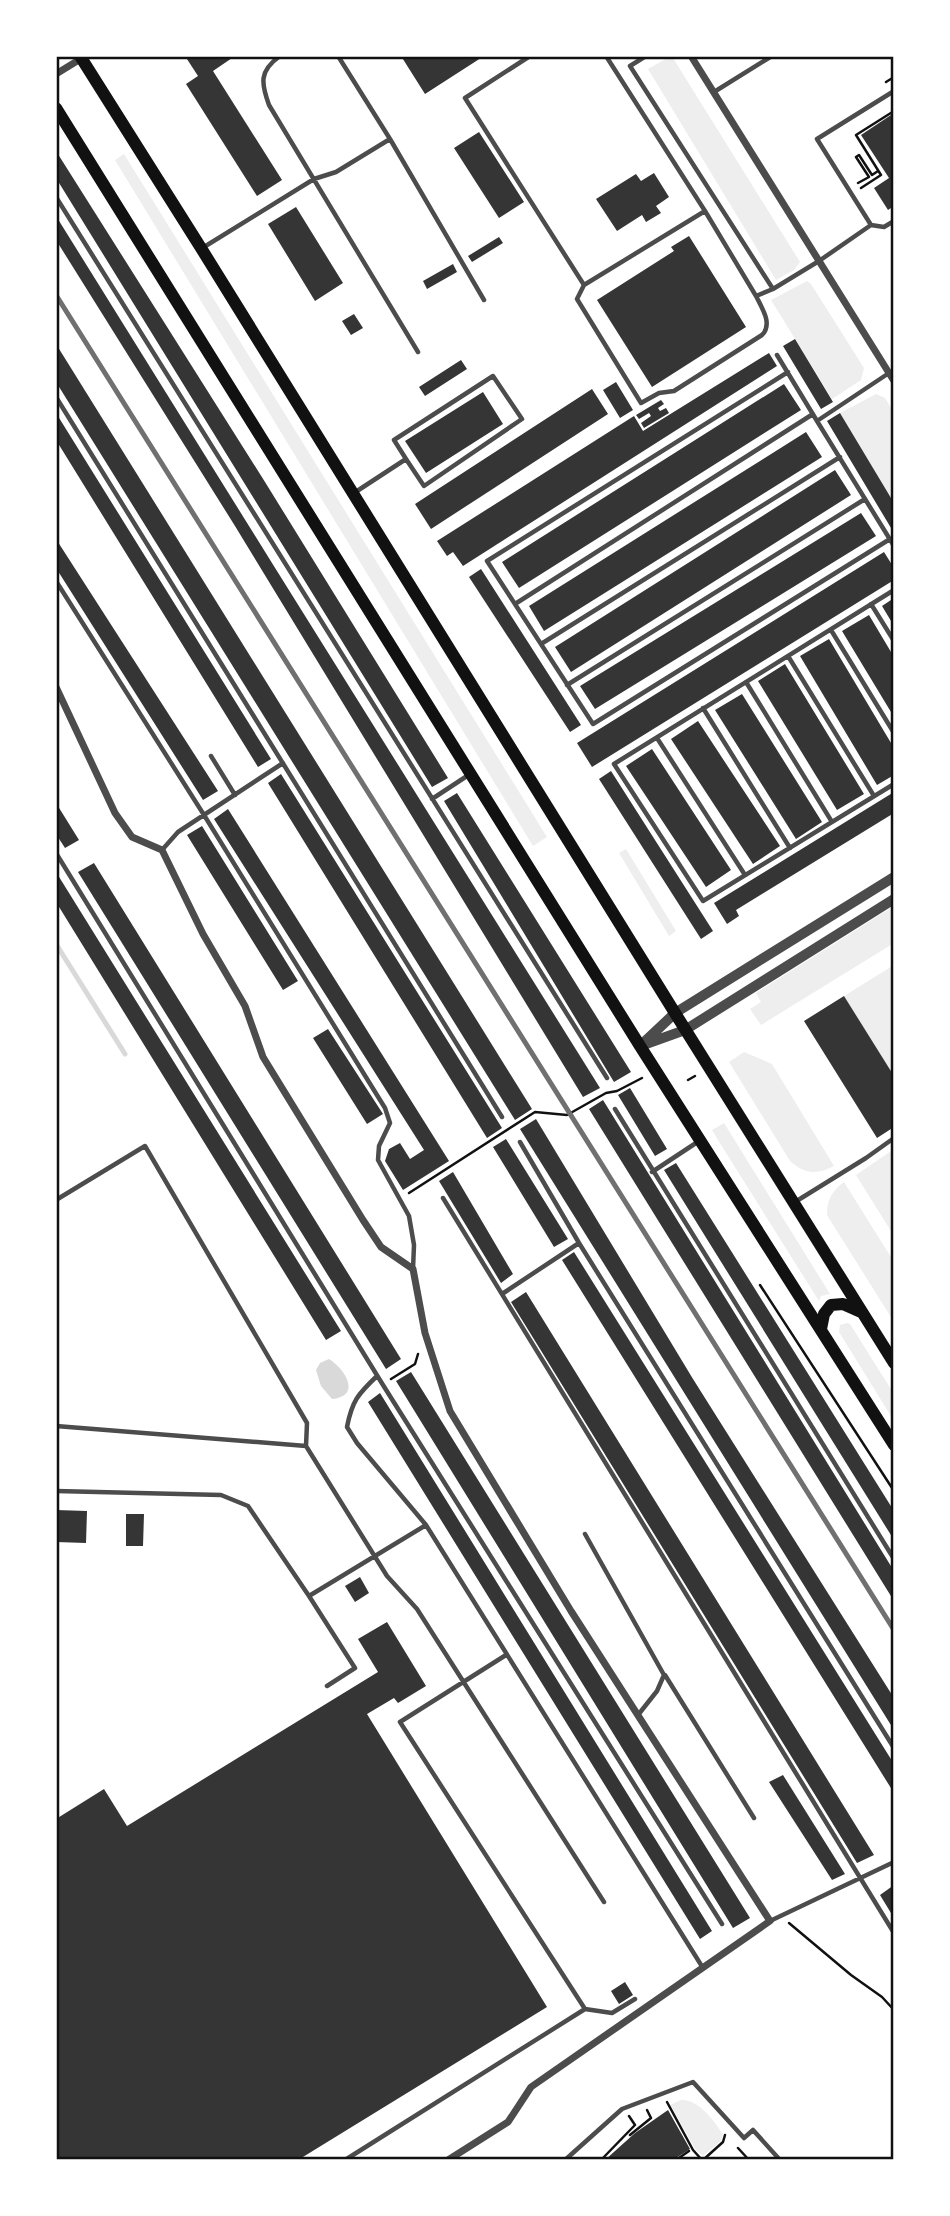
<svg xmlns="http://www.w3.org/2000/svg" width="950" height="2216" font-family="Arial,sans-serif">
  <rect width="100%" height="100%" fill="#fff"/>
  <!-- green -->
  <path fill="#eee" d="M669,57L673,58L800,262L794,270L776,280L648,69Z
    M124,154L547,837L533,846L115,160Z
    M807,281L811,284L864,368L861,380L832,399L771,300Z
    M876,394L885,398L894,413V503L840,413Z
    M626,849L676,931L669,936L619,853Z
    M894,906V943L761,1025L750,1009L761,1002L756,993Z
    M894,965V1044C891,1054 894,1064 894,1076L844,996Z
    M744,1052L772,1064L834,1166C817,1175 804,1174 790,1161L729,1062Z
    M724,1123L830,1294L821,1296L819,1301L718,1140L712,1130Z
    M894,1149V1236L856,1175Z
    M844,1182L894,1262V1322L827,1215C827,1199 832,1191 844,1182Z
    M847,1323L850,1324L894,1394V1421L839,1332L840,1325Z
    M681,2100C699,2099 713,2120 723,2134L721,2141L703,2156L696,2150L670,2105Z"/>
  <!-- water -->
  <path fill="#d9d9d9" d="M329,1359C345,1369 362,1396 332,1399L321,1386L316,1370L320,1363Z"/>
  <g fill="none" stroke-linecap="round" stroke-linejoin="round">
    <!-- stream -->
    <path stroke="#d9d9d9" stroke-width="5" d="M56,944L125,1054"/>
  </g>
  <!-- building -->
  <path fill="#353535" d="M185,56H235L213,71L282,180L257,196L186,84L198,76Z
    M401,56H484L425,94Z
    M894,113V206L888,210L874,188L889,178L861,135Z
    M479,132L524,202L499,218L454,148Z
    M56,151L265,482L448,778L432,787L56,178Z
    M654,173L669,197L656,206L661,213L646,222L642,215L617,231L596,199L636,174L641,181Z
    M296,207L343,283L315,301L268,224Z
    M56,216L272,563L600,1088L583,1097L235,526L56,240Z
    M689,236L746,327L652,387L597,300L674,251L671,247Z
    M499,237L503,243L472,262L468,256Z
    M453,264L457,272L427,289L423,281Z
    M354,314L363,328L351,335L342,321Z
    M795,339L833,402L821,409L783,346Z
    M56,344L532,1109L515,1120L56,382Z
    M769,353L777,366L463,566L453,552L447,556L437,541L634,416L643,431Z
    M461,360L467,369L425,396L419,387Z
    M616,382L633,410L620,418L603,390Z
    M784,384L801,410L519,588L502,562Z
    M592,389L608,414L431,529L415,504Z
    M483,392L503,424L426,473L405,441Z
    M661,400L664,404L658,408L660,411L666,408L669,413L644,428L641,423L651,416L649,413L639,419L636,415Z
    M56,413L271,759L258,767L56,440Z
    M840,413L894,503V533L827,421Z
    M806,432L822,457L544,631L529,606Z
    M835,470L851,495L571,672L555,647Z
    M861,513L876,536L595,709L580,686Z
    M56,539L218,791L203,800L56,568Z
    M884,552L894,568V580L592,767L577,743Z
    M481,569L581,725L570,732L469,577Z
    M894,598V626L882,606Z
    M869,615L894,657V717L842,631Z
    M829,639L894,748V775L877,785L800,656Z
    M785,664L864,794L837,810L758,681Z
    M742,694L822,822L796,839L715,710Z
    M698,721L780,846L753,864L671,739Z
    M652,749L731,870L706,887L626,766Z
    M611,771L713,931L701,939L599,779Z
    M281,774L502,1128L487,1138L268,783Z
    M894,792V813L736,910L739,916L727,924L714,903Z
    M457,793L631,1072L614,1082L444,801Z
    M56,803L79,840L65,848L56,834Z
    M228,809L449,1161L403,1190L385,1161L389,1149L400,1143L410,1159L424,1150L214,819Z
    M202,826L298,981L283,990L187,835Z
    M94,863L401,1359L386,1369L78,872Z
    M56,872L341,1331L326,1340L56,902Z
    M844,996L894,1076V1127L877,1138L804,1021Z
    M328,1029L383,1114L367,1124L313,1038Z
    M630,1088L667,1149L655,1156L618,1095Z
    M603,1100L894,1571V1601L589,1109Z
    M536,1119L693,1379L894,1698V1730L520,1129Z
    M506,1139L568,1239L554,1247L493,1147Z
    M676,1163L894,1511V1540L664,1170Z
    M453,1172L513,1274L501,1283L439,1181Z
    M574,1252L894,1764V1793L562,1260Z
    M526,1292L874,1855L857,1863L511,1302Z
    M411,1372L750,1918L733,1928L396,1381Z
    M380,1393L712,1931L700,1939L368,1402Z
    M56,1510L87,1511L86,1543L56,1542Z
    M126,1514H144L143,1546H126Z
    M360,1577L369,1593L355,1602L345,1586Z
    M387,1622L426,1686L398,1703L394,1698L367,1714L547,2007L298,2160H56V1819L104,1789L127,1826L378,1672L358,1639Z
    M783,1775L845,1874L832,1880L769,1782Z
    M894,1885V1918L880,1895Z
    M625,1982L633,1995L619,2004L611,1991Z
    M668,2110L690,2149L673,2160H605L635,2133Z"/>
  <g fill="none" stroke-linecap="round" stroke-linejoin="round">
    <!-- path -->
    <path stroke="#111" stroke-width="2.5" d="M886,82L894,77
      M858,183L869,177L856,157L859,155L872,175L878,171
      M861,188L881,175L856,135L894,111
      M688,1080L695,1076
      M409,1193L535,1112L567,1115L606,1093L617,1091L642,1078
      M760,1285L894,1491
      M391,1379L415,1364L418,1354
      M789,1923L851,1975L882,1997L894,2010
      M667,2102L693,2150L702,2160
      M630,2135L651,2118L647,2110
      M738,2148L749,2160
      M601,2160L635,2125L629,2116
      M676,2160L689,2151
      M703,2160L723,2142L725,2135"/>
    <!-- service -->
    <path stroke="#4c4c4c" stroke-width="4.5" d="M280,56C259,71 261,83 269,105L418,352
      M530,56L465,98L584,285
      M606,56L705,211
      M646,56L630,66L773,289
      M714,92L772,56
      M390,139L484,300
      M56,197L607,1078
      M871,225L817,139L894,91
      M204,247L314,179L336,172L390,139L338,56
      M756,296C762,308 773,324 762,335L674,391L659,393L641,403L577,299L584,285L705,211L756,296L773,289L819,261L871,225L884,227L894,221
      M777,355L817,421L889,373
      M788,372L487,561L593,724L890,539
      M56,397L502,1117
      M817,421L894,546
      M354,493L406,459L424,486L522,419L493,376L394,440L406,459
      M56,581L204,815L385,1108L390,1123L379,1146L378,1160L409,1216L414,1245L413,1269
      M894,590L614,764L703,901L894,784
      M515,604L813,414
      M871,604L894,641
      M831,630L894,733
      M541,644L840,457
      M788,656L874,796
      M746,682L832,822
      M567,685L865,499
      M703,708L790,848
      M657,738L745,875
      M211,756L235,795
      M432,799L470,774
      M162,850L178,832L283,763
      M56,853L383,1385L722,1924
      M615,1109L894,1559
      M520,1142L579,1243L894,1748
      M652,1172L699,1141
      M443,1198L894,1933
      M56,1200L145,1146L307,1423L306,1446L387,1576L417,1609L604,1902
      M795,1202L866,1158L894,1138
      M502,1294L579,1243
      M377,1376C358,1394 352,1401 347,1427L357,1443L426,1525L703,1968
      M56,1426L306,1446
      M56,1491L221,1495L248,1506L309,1596L355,1668L327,1686
      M585,1534L664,1675L657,1691L638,1715
      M309,1596L426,1525
      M665,1675L754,1818
      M770,1921L894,1862
      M585,2009L612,2013L635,1999
      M345,2160L585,2009L400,1722L506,1655
      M565,2160L622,2109L693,2082L744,2138L753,2130L780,2160"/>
    <!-- minor -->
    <path stroke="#4c4c4c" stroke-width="7" d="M691,56L894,381
      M56,74L82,58
      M56,687L115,813L132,837L162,850L203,934L245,1006L263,1057L363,1220L381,1247L413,1269L425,1333L450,1411L571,1611L770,1921L531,2087L508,2122L448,2160"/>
    <!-- tertiary -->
    <path stroke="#4c4c4c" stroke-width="10" d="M646,1044L685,1030L894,899
      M640,1046L675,1013L894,877"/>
    <!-- secondary -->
    <path stroke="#111" stroke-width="12" d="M80,56L201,248L675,1013L894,1363
      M56,108L640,1046L894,1445
      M821,1329L824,1314L831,1305L843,1304L861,1312"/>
    <!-- rail -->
    <path stroke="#707070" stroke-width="5" d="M56,295L894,1630"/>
  </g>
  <!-- border -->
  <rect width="950" height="2216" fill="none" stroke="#ffffff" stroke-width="116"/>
  <rect x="58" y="58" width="834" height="2100" fill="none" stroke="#111" stroke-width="2.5"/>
</svg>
